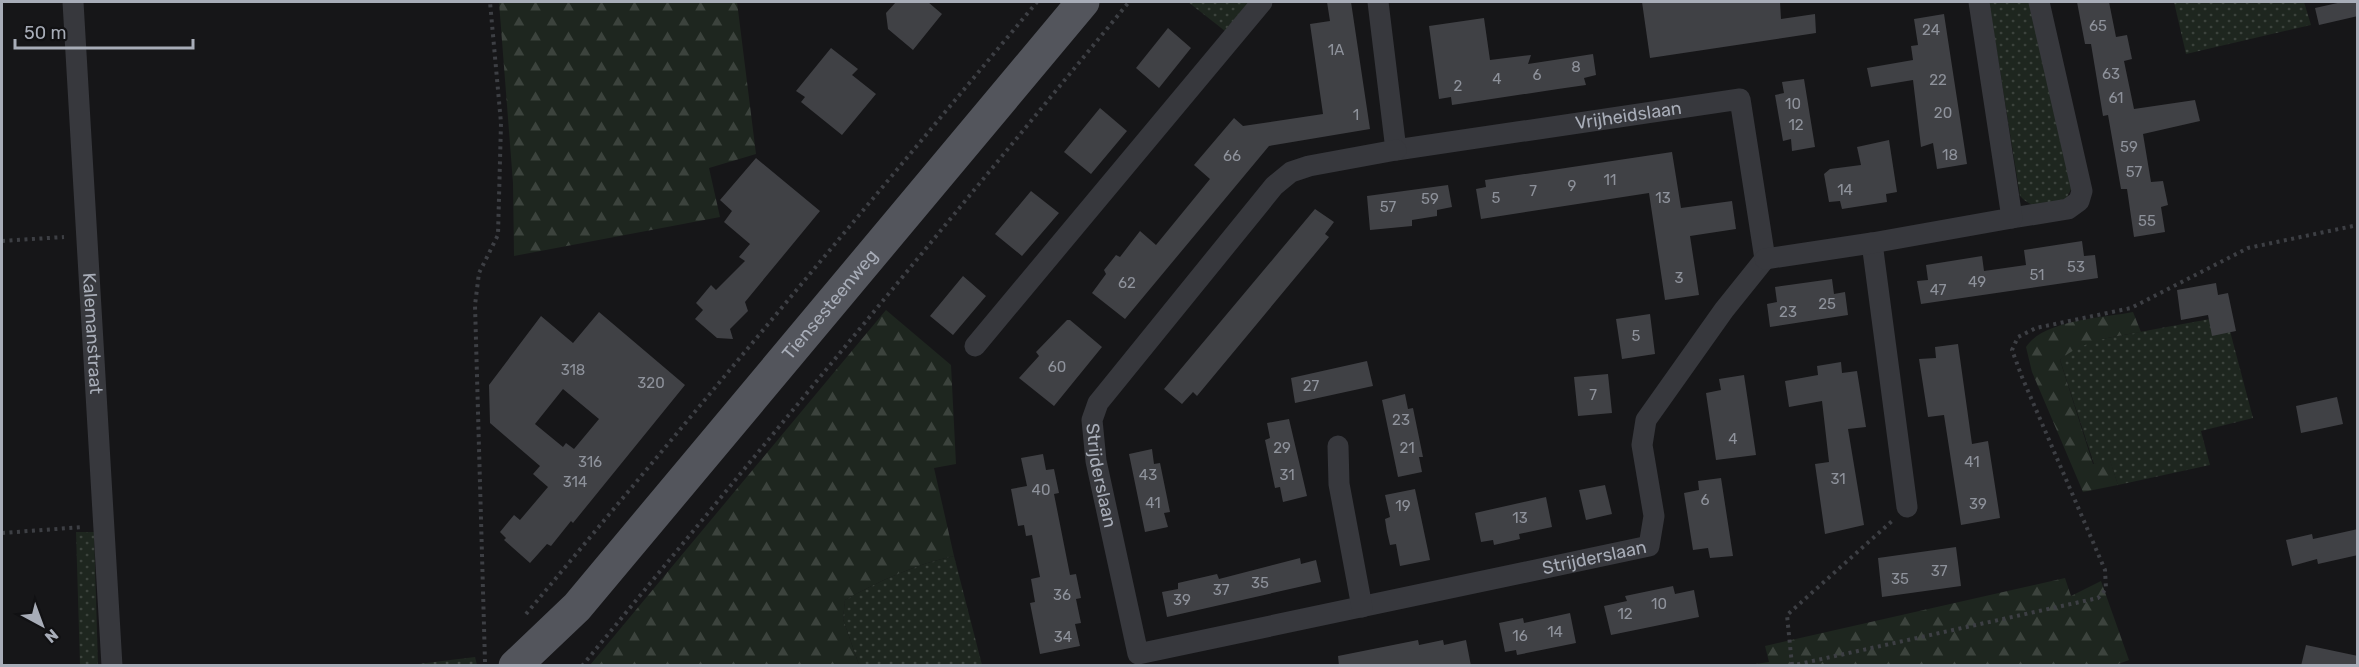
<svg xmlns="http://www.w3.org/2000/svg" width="2359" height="667" font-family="Rubik,sans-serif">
  <defs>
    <pattern id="grass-dots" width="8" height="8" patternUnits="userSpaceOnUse" patternTransform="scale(1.5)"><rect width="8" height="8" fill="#1e261f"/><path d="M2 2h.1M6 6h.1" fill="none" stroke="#3c433d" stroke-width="1.8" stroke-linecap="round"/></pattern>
    <pattern id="forest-firs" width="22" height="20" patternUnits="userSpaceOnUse" patternTransform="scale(1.5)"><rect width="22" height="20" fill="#1e261f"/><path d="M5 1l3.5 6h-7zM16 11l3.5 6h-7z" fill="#3c433d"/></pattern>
  </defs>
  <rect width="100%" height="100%" fill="#161618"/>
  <!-- grass -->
  <path fill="url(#grass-dots)" d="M1188,2H1250L1225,31Z
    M1989,2H2030L2073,186L2064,202C2046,207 2034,211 2020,196Z
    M2174,2H2304L2311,25L2186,54Z
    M2226,316L2253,418L2201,431L2210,465L2118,485L2110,461L2094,464L2060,360L2072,349L2091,341Z
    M76,532H94L98,665H80Z
    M954,556L982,665H859L843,619L845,600C879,581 916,564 954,556Z
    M475,657L477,665H410Z"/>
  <!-- forest -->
  <path fill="url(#forest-firs)" d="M499,2H737L756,154L709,168L720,217L514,256L513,183Z
    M886,310L951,365L956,464L934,468L954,556C916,564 879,581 845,600L843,619L859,665H590Z
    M2133,312L2141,332C2112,337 2083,340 2060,360L2093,464L2110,460L2118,485L2083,492L2032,372L2026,347C2043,320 2103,318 2133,312Z
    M2065,578L2071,596L2101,581L2129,660L2113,666L1749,665L1769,662L1765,646Z"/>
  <!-- building -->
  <path fill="#404145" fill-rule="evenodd" d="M896,2H928L942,14L913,50L888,29L886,13Z
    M1327,2H1351L1370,129L1269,146L1125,319L1092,293L1106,274L1104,270L1116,255L1120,257L1140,231L1156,245L1210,179L1194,165L1234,118L1243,126L1323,114L1310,24L1330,21Z
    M1642,2H1780L1781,19L1815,14L1816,33L1650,58Z
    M2077,2H2109L2116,37L2127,35L2132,59L2124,61L2134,109L2195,100L2200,121L2143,134L2151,182L2163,181L2168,205L2161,207L2165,232L2134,237L2127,189H2121L2108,115L2103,116L2091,44H2085Z
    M2342,2H2358V16L2319,25L2315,8Z
    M1944,14L1967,164L1937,169L1933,143L1921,147L1913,80L1871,87L1867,68L1913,60L1911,46L1918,45L1914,19Z
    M1484,18L1490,60L1531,55L1528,64L1593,54L1596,75L1584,78L1586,85L1558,89L1452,105L1451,97L1439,99L1429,26Z
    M1168,28L1191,48L1159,88L1136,68Z
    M831,48L858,69L852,75L876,94L842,135L801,102L805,97L796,91Z
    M1804,79L1815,147L1792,151L1791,139L1783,141L1775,95L1784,93L1782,82Z
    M1100,108L1127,131L1091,174L1064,152Z
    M1889,140L1897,192L1886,194L1887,202L1842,209L1840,201L1829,202L1824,174L1830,169L1861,165L1857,147Z
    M1672,152L1681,208L1732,201L1736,229L1690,236L1699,295L1665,300L1649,193L1481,219L1476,189L1486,187L1485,180Z
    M756,158L820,211L745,302L748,311L730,329L733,339L717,338L695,319L703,310L696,303L711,285L716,290L745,261L739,257L750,244L724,222L732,211L720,200Z
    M1448,185L1452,207L1437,210V216L1412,220V226L1370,230L1367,196Z
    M1031,191L1059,213L1022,256L995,234Z
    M1315,209L1334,222L1325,234L1329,237L1197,396L1193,392L1182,404L1164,389Z
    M2082,241L2084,256L2095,255L2098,278L1921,304L1917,281L1928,280L1926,265L1982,256L1984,271L2026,265L2024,250Z
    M963,276L986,296L953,335L930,316Z
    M1832,279L1834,294L1845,292L1848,315L1770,327L1767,304L1777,302L1775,287Z
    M2216,283L2218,295L2228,293L2236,331L2212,336L2208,315L2181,320L2177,290Z
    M599,312L685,385L573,523L571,521L551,546L547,544L530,563L504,540L506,538L500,532L514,515L520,520L548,487L533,474L540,466L490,423L489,385L541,316L573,343ZM563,389L599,419L574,449L566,443L563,447L535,424Z
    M1650,314L1655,354L1622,359L1616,319Z
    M1067,320H1070L1102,347L1054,406L1019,378L1039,356L1036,352Z
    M1958,344L1972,444L1988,441L2000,518L1961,525L1944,415L1928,417L1919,359L1936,358L1935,347Z
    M1367,361L1373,386L1295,403L1291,378Z
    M1841,362L1842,373L1857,371L1866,427L1848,429L1864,525L1825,534L1815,464L1829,462L1822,401L1789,407L1785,381L1818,375L1817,366Z
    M1608,374L1612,413L1578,416L1574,377Z
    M1744,375L1756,455L1716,460L1706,393L1721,390L1719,379Z
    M1405,394L1408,409L1413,408L1423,457H1419L1422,472L1398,477L1382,400Z
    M2337,397L2343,424L2301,433L2296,406Z
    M1289,419L1307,496L1283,502L1280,487L1275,488L1265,440L1270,438L1267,423Z
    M1152,449L1154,464L1160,463L1170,512L1164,513L1168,527L1145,532L1129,454Z
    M1043,454L1046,470L1054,469L1059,493L1054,494L1070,575L1076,574L1081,598L1076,599L1081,623L1075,624L1080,646L1040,654L1030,603L1035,602L1031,579L1040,577L1032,535L1026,536L1024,525L1018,526L1011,489L1027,486L1021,458Z
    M1721,478L1733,556L1710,558L1708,548L1693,550L1684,493L1699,490L1698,481Z
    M1605,485L1612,514L1586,520L1579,490Z
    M1415,489L1430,560L1400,566L1396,544L1390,545L1387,532L1385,519L1390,517L1385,495Z
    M1546,497L1552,527L1519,534L1520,539L1494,545L1493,540L1481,542L1475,513Z
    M2358,529V555L2318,564L2317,559L2292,566L2286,540L2312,534L2313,539Z
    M1956,547L1961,586L1882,597L1878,558Z
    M1300,558L1301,564L1316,560L1321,582L1167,617L1162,592L1178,589V583L1217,574L1219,579Z
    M1673,586L1675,594L1694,590L1699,617L1611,635L1604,606L1627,601L1625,596Z
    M1570,613L1576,643L1517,655L1516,650L1505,652L1499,623L1523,618L1524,623Z
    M1418,640L1419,645L1443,640L1444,645L1466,640L1471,666H1339L1338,656Z
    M2306,645L2358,656V666H2301Z"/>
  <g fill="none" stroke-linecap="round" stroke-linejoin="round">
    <!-- path -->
    <path stroke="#3d3f44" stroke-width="4" stroke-dasharray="3 4.5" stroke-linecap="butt" d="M2,241L64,237
      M2,533L83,527
      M526,614L1037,2
      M485,662L475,305L479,273L498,235L501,123L490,2
      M1792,665L1787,615L1892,521
      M582,666L1129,2
      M1790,666L2098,598L2106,589L2105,570L2022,377L2012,350L2018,337L2036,328L2131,308L2248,248L2358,225"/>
    <!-- street -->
    <g stroke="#37383d" stroke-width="21">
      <path id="s1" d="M73,2L112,666"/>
      <path id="s2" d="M1378,2L1396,150L1740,99L1765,259"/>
      <path id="s3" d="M1396,150L1309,166L1291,172L1274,186L1098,403L1092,420L1096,461L1138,654L1649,546L1654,516L1642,445L1646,420L1724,310L1765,259"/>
      <path d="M2012,218L2068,209L2079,201L2082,191L2039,2"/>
      <path d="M1872,243L1907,507"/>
      <path d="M1765,259L1872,243L2012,218L1979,2"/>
      <path d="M975,346L1262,2"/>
      <path d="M1338,446L1339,484L1362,607"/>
    </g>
    <!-- primary -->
    <path stroke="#53555c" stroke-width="33" id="s4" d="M515,666L577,607L1083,2"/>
  </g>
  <g text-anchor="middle" stroke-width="5" stroke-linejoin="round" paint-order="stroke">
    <!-- number labels -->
    <g font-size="15" fill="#8e929b">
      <text x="2098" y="31">65</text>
      <text x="1931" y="35">24</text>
      <text x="1336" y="55">1A</text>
      <text x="1576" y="72">8</text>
      <text x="2111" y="79">63</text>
      <text x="1537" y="80">6</text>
      <text x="1497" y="84">4</text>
      <text x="1938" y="85">22</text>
      <text x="1458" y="91">2</text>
      <text x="2116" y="103">61</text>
      <text x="1793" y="109">10</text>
      <text x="1943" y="118">20</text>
      <text x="1356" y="120">1</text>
      <text x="1796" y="130">12</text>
      <text x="2129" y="152">59</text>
      <text x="1950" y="160">18</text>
      <text x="1232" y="161">66</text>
      <text x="2134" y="177">57</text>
      <text x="1610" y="185">11</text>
      <text x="1572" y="191">9</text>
      <text x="1845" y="195">14</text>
      <text x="1533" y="196">7</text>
      <text x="1496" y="203">5</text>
      <text x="1663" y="203">13</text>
      <text x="1430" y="204">59</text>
      <text x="1388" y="212">57</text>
      <text x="2147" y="226">55</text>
      <text x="2076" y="272">53</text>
      <text x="2037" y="280">51</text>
      <text x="1679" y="283">3</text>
      <text x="1977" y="287">49</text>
      <text x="1127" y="288">62</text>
      <text x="1938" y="295">47</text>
      <text x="1827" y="309">25</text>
      <text x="1788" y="317">23</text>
      <text x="1636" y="341">5</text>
      <text x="1057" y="372">60</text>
      <text x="573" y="375">318</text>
      <text x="651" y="388">320</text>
      <text x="1311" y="391">27</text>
      <text x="1593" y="400">7</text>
      <text x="1401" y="425">23</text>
      <text x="1733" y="444">4</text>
      <text x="1282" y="453">29</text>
      <text x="1407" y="453">21</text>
      <text x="590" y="467">316</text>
      <text x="1972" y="467">41</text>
      <text x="1148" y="480">43</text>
      <text x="1287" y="480">31</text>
      <text x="1838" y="484">31</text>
      <text x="575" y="487">314</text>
      <text x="1041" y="495">40</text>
      <text x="1705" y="505">6</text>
      <text x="1153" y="508">41</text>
      <text x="1978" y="509">39</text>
      <text x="1403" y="511">19</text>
      <text x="1520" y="523">13</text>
      <text x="1939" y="576">37</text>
      <text x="1900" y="584">35</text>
      <text x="1260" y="588">35</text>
      <text x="1221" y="595">37</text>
      <text x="1062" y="600">36</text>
      <text x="1182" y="605">39</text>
      <text x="1659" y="609">10</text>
      <text x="1625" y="619">12</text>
      <text x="1555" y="637">14</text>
      <text x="1520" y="641">16</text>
      <text x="1063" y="642">34</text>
    </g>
    <!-- street labels -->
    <g font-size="18" fill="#a8adb8" stroke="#111113">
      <text dy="6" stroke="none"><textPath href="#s2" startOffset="384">Vrijheidslaan</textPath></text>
      <text dy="6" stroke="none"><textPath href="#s4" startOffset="480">Tiensesteenweg</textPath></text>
      <text dy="6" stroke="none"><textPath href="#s1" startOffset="332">Kalemanstraat</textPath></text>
      <text dy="6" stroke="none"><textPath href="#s3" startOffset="483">Strijderslaan</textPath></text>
      <text dy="6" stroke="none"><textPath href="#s3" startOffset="1132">Strijderslaan</textPath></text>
    </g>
  </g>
  <!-- border -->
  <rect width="2359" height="667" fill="none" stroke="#a8adb8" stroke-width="6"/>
  <!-- north arrow -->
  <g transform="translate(42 625) rotate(139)" stroke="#111113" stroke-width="4.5" paint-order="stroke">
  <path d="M0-4.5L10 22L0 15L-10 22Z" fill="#a8adb8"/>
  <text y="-9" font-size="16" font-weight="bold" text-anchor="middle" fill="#a8adb8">N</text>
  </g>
  <!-- scale -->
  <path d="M15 39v9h178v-9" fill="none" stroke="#a8adb8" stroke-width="3"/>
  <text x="24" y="39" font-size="18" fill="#a8adb8" stroke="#111113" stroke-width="4.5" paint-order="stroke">50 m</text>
</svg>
